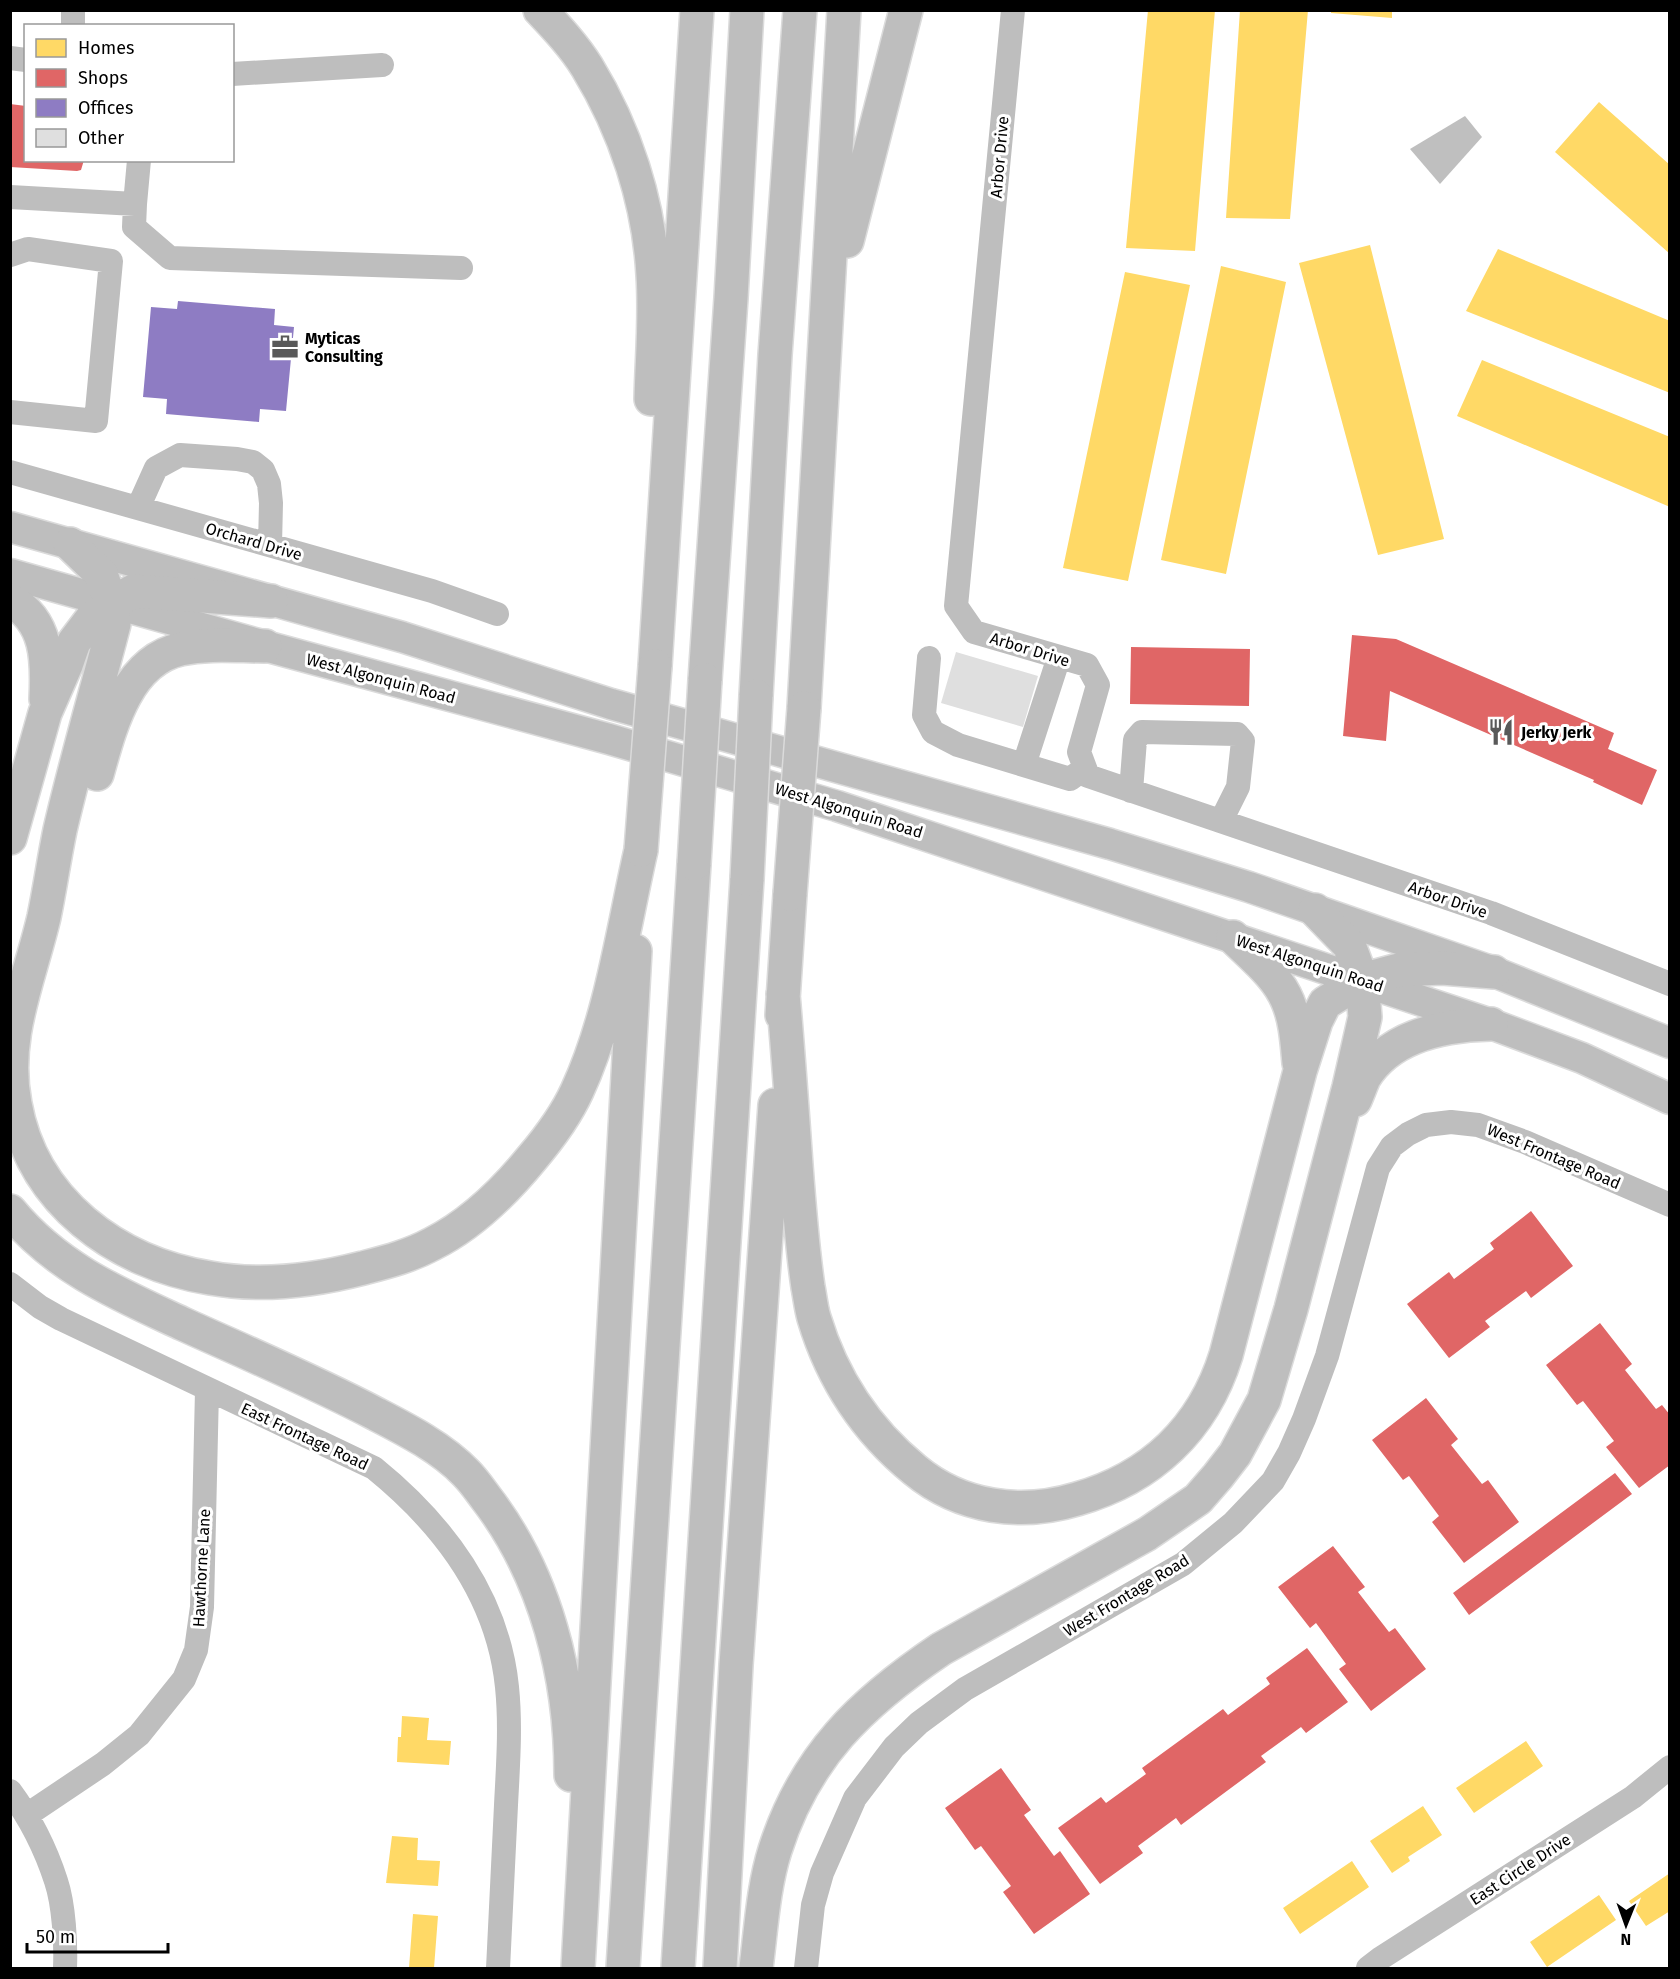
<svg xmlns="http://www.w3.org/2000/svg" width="1680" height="1979" font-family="'Fira Sans',sans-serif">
  <rect width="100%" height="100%" fill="#fff"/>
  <!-- water -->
  <path fill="#bfbfbf" d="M1465,116L1482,137L1440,184L1410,149Z"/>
  <!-- homes -->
  <path fill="#ffd966" d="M1148,10H1215L1195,251L1126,248Z
    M1240,10H1308L1290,219L1226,218Z
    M1331,10H1392V18L1331,13Z
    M1599,102L1670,165V254L1555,152Z
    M1370,245L1444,539L1378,555L1299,263Z
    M1498,249L1670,321V393L1466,311Z
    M1221,266L1286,282L1226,574L1161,560Z
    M1125,272L1190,285L1128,581L1063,568Z
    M1482,360L1670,437V507L1457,416Z
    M402,1716L429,1718L427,1740L451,1741L449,1765L397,1762L398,1737H401Z
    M1526,1741L1543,1766L1474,1813L1456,1788Z
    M1423,1806L1442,1835L1408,1857L1410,1861L1392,1873L1370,1841Z
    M392,1836L418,1838L417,1860L440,1861L438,1886L386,1883Z
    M1352,1861L1369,1887L1300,1934L1283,1908Z
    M1670,1873V1911L1646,1926L1629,1901Z
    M1599,1895L1616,1920L1547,1967L1530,1942Z
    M413,1914L438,1916L434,1968H409Z"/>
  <!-- shops -->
  <path fill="#e06666" d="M10,104L26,106V160H84L81,170L77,171L10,167Z
    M1352,635L1396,639L1614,733L1608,749L1657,770L1642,805L1593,782L1594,780L1390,691L1386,741L1343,736Z
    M1131,647L1250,649L1249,706L1130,704Z
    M1531,1211L1573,1266L1531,1298L1526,1291L1485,1321L1490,1327L1449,1358L1407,1304L1449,1272L1454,1279L1494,1249L1490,1243Z
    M1600,1323L1632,1364L1625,1370L1656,1409L1662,1405L1670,1415V1465L1639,1488L1606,1447L1614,1441L1583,1401L1577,1405L1546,1365Z
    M1426,1398L1458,1439L1451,1445L1482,1484L1488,1480L1519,1522L1464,1563L1432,1522L1439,1516L1409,1476L1403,1480L1372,1440Z
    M1615,1473L1632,1494L1469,1615L1453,1593Z
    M1333,1546L1365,1587L1358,1592L1389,1632L1395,1628L1426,1669L1371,1711L1339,1669L1346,1664L1316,1623L1310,1628L1278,1587Z
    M1307,1648L1348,1702L1306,1733L1301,1727L1261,1756L1266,1762L1181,1825L1176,1818L1138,1846L1143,1853L1100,1884L1058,1828L1101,1797L1106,1803L1146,1774L1142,1768L1223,1709L1228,1715L1270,1684L1266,1678Z
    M1001,1768L1031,1810L1024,1815L1054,1856L1060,1851L1090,1894L1034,1934L1003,1892L1011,1886L981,1846L975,1850L945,1808Z"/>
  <!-- offices -->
  <path fill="#8e7cc3" d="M178,301L275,309L274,325L294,327L286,411L260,409L259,422L166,414L167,399L143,397L151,307L177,309Z"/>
  <!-- building -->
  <path fill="#dfdfdf" d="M956,652L1038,676L1023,727L941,703Z"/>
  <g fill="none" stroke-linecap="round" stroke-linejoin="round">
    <defs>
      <path id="major" d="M10,527L402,637L611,704L1110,844L1249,887L1494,972L1670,1043
        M10,574L265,646L609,739L837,806L1491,1024L1582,1058L1670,1099"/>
      <path id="highway" d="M540,10C557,28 574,46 587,67C625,129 649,202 653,275C656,316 652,358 651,399
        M847,241L906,10
        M70,544L101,574L111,603L114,624C96,693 76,761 60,830C54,859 50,888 44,917C29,981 2,1037 15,1104C32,1201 116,1263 210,1278C260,1287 313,1281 363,1268C386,1262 410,1256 432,1244C470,1225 505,1191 532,1158C549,1138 566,1115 577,1091C611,1018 623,929 641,850
        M10,600C48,621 48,661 46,699
        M655,666L697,10
        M705,680L731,298L747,10
        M756,696L775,355L800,10
        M804,708L844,10
        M97,774C110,728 126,661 181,649C208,643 237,646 265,646
        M10,838L45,713L66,665L74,642L93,617L133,591L271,601
        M1233,937C1252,956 1278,976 1288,1002C1296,1021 1297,1042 1299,1063
        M783,994C788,1051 792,1108 796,1165C799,1206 802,1246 808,1287C810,1297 811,1308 814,1318C832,1378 866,1430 915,1470C961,1508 1021,1516 1077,1499C1151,1478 1203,1429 1226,1355L1300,1071L1316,1021L1325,1003L1362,980L1399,970L1442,968L1494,972
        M782,1015L790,894
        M1355,1100C1358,1093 1361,1085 1364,1078C1390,1035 1444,1025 1491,1024
        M10,1211C57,1268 118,1294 183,1324C247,1353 313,1381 376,1414C407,1430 442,1448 466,1473C474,1481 480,1490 486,1498C546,1576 571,1677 571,1775
        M578,1968L635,951
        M623,1968L694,864
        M678,1968L747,879
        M720,1968L736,1665L775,1105
        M756,1968C761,1930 763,1888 775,1850C805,1756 861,1703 941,1649L1147,1534L1198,1499L1218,1476L1235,1454L1264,1400L1291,1309L1349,1087L1365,1017L1362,980L1349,945L1315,910"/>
    </defs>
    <!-- major casing -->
    <use href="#major" stroke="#dbdbdb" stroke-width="33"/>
    <!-- highway casing -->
    <use href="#highway" stroke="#dbdbdb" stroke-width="36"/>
    <!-- minor -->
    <path stroke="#bebebe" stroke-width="24" d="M1013,10L956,606L974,632L1087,665L1098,685L1079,752L1088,776L1491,913L1670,984
      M73,26V10
      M10,58L26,60
      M232,74L382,65
      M10,197L135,204L139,160
      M135,204L134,227L170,258L461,268
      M10,255L28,249L111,261L96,421L10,412
      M10,472L432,591L497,614
      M138,508L156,468L180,455L237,459L253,462L263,470L269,484L271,503L270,545
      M929,658L924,715L933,732L958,745L1070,779L1085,768
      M1024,765L1059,657
      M1131,791L1135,740L1142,732L1237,734L1243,741L1238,787L1221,821
      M10,1284L40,1307L61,1319L374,1468C443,1524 498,1597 507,1687C511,1726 508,1766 506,1805C503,1860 501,1914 498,1968
      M10,1791C30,1818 46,1850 56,1881C64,1905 66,1944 65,1968
      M27,1815L103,1764L139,1735L184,1679L196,1650L202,1607L207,1390
      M806,1968L813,1905L822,1873L855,1798L894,1747L919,1723L965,1689L1183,1564L1233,1523L1273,1481L1289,1453L1304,1419L1327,1356L1378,1168L1392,1146L1408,1134L1426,1125L1451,1122L1478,1125L1525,1142L1670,1205
      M1368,1968L1381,1958L1633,1797L1670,1767"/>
    <!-- major -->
    <use href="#major" stroke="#bebebe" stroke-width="30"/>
    <!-- highway -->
    <use href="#highway" stroke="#bebebe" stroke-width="33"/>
    <defs>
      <path id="highway-bridge" d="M641,850L655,666
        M694,864L705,680
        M747,879L756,696
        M790,894L804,708"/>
    </defs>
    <!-- highway-bridge casing -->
    <use href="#highway-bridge" stroke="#dbdbdb" stroke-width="36" stroke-linecap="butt"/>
    <!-- highway-bridge -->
    <use href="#highway-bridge" stroke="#bebebe" stroke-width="33"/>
  </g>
  <!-- icons -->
  <defs>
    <symbol id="office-bare" viewBox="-9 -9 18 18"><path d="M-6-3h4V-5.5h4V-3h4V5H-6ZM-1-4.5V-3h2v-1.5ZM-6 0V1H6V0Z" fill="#595959" stroke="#fff" stroke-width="2.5" paint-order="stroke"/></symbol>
    <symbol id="restaurant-bare" viewBox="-9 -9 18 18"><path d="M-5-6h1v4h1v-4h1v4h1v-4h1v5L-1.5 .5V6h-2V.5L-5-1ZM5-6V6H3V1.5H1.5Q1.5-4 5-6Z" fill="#595959" stroke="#fff" stroke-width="2.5" paint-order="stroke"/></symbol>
  </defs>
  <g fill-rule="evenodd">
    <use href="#office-bare" x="266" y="328" width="38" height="38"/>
    <use href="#restaurant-bare" x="1482" y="713" width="38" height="38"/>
  </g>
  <g text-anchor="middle" stroke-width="6" stroke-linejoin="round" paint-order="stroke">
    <!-- street labels -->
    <g font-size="16" fill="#000" stroke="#fff">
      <text transform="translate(999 157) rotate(-85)" y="6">Arbor Drive</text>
      <text transform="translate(254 541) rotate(16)" y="6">Orchard Drive</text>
      <text transform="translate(1030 649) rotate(17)" y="6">Arbor Drive</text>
      <text transform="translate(381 678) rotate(15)" y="6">West Algonquin Road</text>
      <text transform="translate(849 810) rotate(17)" y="6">West Algonquin Road</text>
      <text transform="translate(1448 899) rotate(19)" y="6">Arbor Drive</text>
      <text transform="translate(1310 963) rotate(18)" y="6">West Algonquin Road</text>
      <text transform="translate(1554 1156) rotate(23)" y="6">West Frontage Road</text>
      <text transform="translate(305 1436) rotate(25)" y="6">East Frontage Road</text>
      <text transform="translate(201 1568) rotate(-87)" y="6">Hawthorne Lane</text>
      <text transform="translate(1126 1595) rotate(-31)" y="6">West Frontage Road</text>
      <text transform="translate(1520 1869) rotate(-33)" y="6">East Circle Drive</text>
    </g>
    <!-- poi labels -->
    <g font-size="16" font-weight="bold" fill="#000" stroke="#fff" text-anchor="start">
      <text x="305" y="344">Myticas<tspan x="305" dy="18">Consulting</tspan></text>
      <text x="1521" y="738">Jerky Jerk</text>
    </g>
  </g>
  <!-- border -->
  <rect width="1680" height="1979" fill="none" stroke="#000000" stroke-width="24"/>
  <!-- legend -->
  <rect x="24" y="24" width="210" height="138" fill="#ffffff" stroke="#999999" stroke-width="1.5"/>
  <rect x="36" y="39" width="30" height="18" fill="#ffd966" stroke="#999999" stroke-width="1.5"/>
  <text x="78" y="54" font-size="18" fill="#000000">Homes</text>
  <rect x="36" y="69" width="30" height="18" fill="#e06666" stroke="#999999" stroke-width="1.5"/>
  <text x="78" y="84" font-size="18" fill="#000000">Shops</text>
  <rect x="36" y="99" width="30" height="18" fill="#8e7cc3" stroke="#999999" stroke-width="1.5"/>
  <text x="78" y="114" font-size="18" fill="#000000">Offices</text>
  <rect x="36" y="129" width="30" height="18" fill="#dfdfdf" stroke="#999999" stroke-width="1.5"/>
  <text x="78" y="144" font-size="18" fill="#000000">Other</text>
  <!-- north arrow -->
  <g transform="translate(1626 1925) rotate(181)" stroke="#ffffff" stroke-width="4.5" paint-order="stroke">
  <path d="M0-4.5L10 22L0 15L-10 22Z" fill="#000000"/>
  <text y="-9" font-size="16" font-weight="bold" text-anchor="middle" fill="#000000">N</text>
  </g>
  <!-- scale -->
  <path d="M27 1943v9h141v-9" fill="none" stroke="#000000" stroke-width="3"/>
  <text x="36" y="1943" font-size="18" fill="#000000" stroke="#ffffff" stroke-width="4.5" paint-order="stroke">50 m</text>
</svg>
